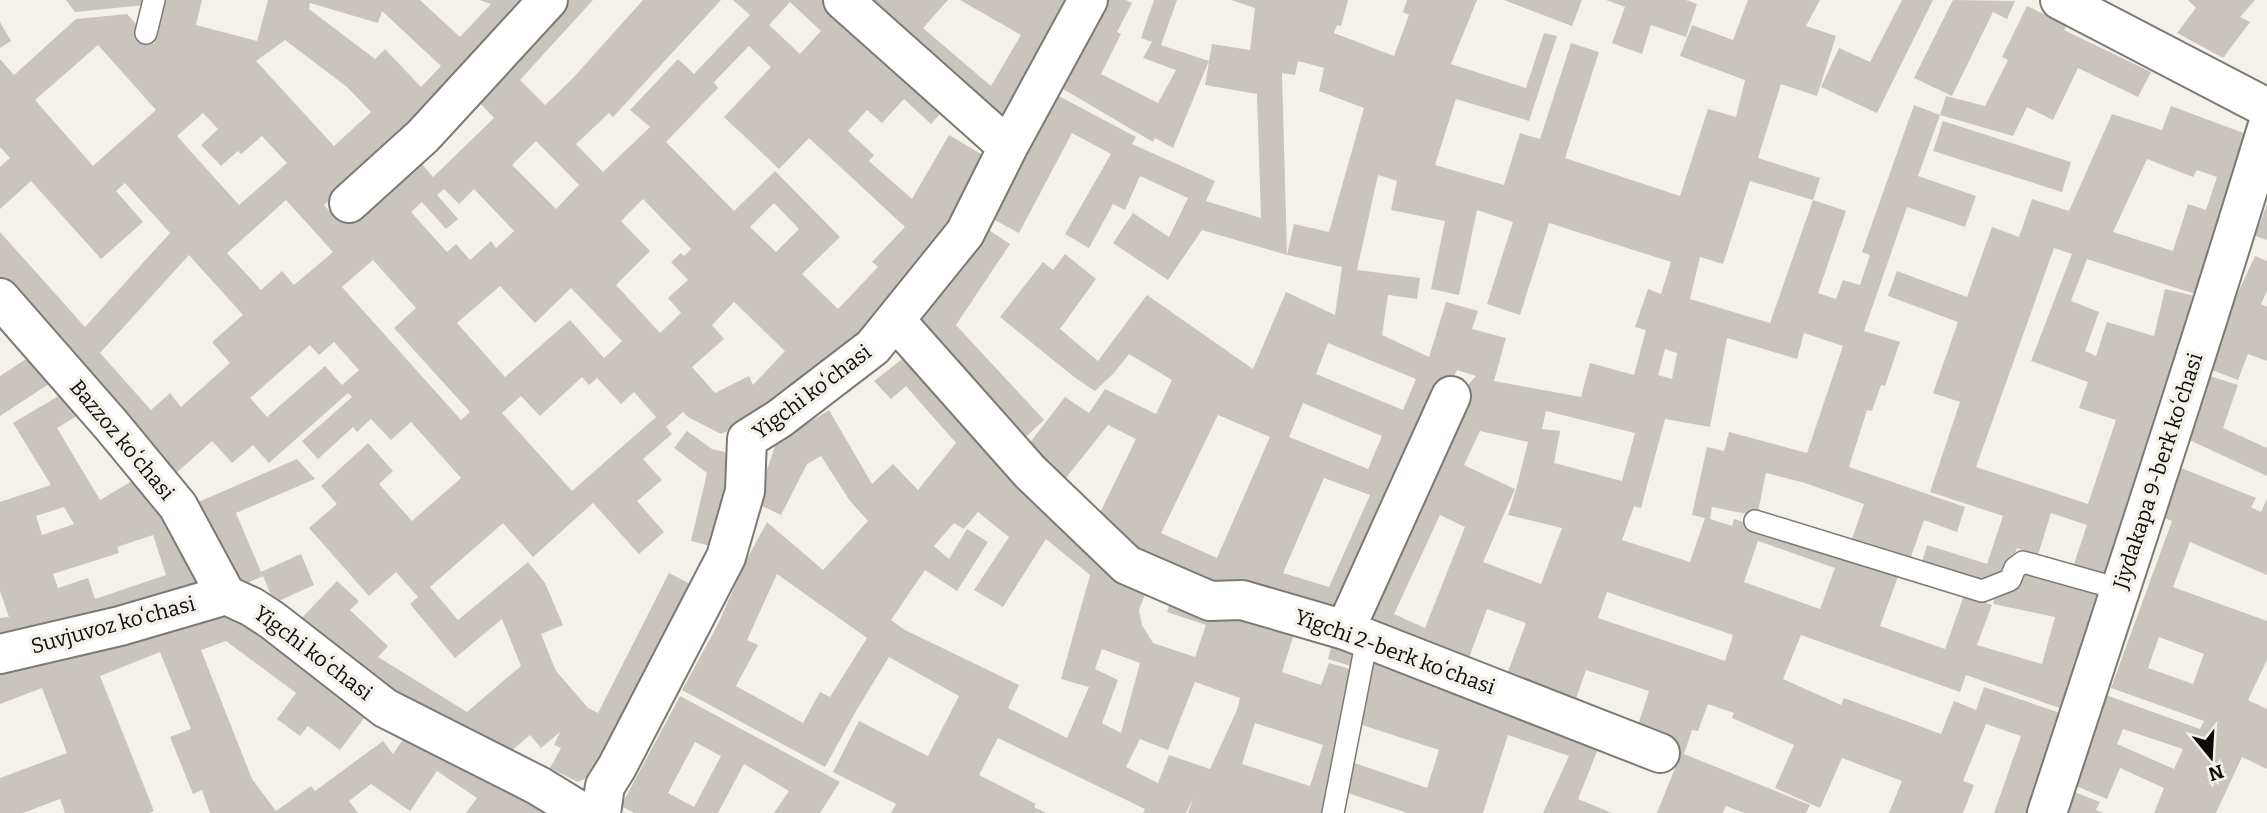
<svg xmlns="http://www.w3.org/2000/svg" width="2267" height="813" font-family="Bitter,serif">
  <rect width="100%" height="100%" fill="#f4f1ea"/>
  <!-- building -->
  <path fill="#cac4be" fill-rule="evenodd" d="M66,0H147L145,5L75,12Z
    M165,0H202L196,25L257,41L268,0H420L460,37L491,4L479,0H539L416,120L324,205L339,221L413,154L433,177L494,118L478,101L552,0H593L520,80L545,105L573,78L643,0H721L613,117L609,113L576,144L603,172L650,127L630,110L678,59L694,74L750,15L733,0H840L951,102L931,124L904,99L882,123L867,110L848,131L874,155L869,161L912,199L949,135L991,160L907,295L766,413L721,434L688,417L683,412L666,427L672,434L643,459L662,480L637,501L664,532L639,554L593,503L533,557L503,523L430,587L458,620L528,562L545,583L563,625L541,634L556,671L588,708L598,713L669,573L698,588L607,768L578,782L550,768L561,748L554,745L560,732L541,748L530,735L500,761L360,676L298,622L337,581L359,601L350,610L388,646L378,657L467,712L521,666L502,619L455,658L410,604L418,597L396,572L369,596L309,528L337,504L321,486L368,443L393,471L379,484L412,521L461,478L411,422L391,440L371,419L357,432L353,427L318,459L302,441L352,397L348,393L269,463L253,445L232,463L212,441L166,482L0,286V232L85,327L170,233L125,183L116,191L143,222L101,259L31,181L0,209V167L10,158L0,147V59L14,75L76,19L127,14L154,44ZM790,2L821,31L800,54L769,25ZM310,3L378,23L382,11L441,66L421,87L385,49L375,59L309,9ZM285,40L347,87L371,112L334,146L256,61ZM98,45L156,110L93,166L35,100ZM749,46L771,67L724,117L779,169L809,138L905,227L872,262L878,267L838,309L802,274L840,237L775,171L734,211L666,142L718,88L714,82ZM203,113L218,129L201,145L221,166L238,151L241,154L262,136L287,163L239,205L177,136ZM536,141L579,185L556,209L512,165ZM444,189L459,204L474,189L514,231L496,248L491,241L470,260L456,244L447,252L411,212L422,202L446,229L458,219L437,195ZM643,199L691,249L684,256L681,253L671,262L688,280L668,298L681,313L660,333L616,285L650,251L621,221ZM286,200L333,252L294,285L282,271L261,290L227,253ZM774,203L799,229L776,252L750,227ZM189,255L243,315L212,342L230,363L181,407L170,393L151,410L100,353ZM373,260L416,308L394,328L470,412L461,420L342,287ZM500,286L535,323L571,288L622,341L604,358L570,320L505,377L457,323ZM734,302L785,351L753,385L749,376L715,393L692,367L724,339L712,325ZM334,342L359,370L342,385L325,366L267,417L250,398L310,345L319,355ZM582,377L589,385L597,378L621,404L634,392L656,417L572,491L502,413L521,396L540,416Z
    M849,0H948L923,28L991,86L1021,35L960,0H1066L996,126Z
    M1103,0H1126L1132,3L1117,32L1121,34L1101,74L1158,103L1176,70L1143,58L1152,42L1141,38L1154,0H1177L1161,45L1209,61L1173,148L1155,138L1153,142L1058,86Z
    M1231,0H1348L1341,26L1337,25L1334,33L1394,56L1409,15L1403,12L1407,0H1477L1451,64L1526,88L1544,33L1557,36L1529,121L1456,99L1435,165L1504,185L1520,133L1540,139L1571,43L1599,52L1565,158L1680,196L1708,109L1736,117L1745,80L1680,56L1692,25L1733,40L1748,0H1820L1806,26L1836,36L1817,96L1781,84L1758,158L1820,178L1813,200L1846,211L1818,293L1836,299L1843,280L1860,285L1870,255L1862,252L1914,105L1940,115L1918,176L1976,196L1965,227L1907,207L1864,331L1900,342L1885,386L1881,385L1872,411L1867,410L1849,467L1965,507L1957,532L1924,520L1909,562L1851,542L1864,504L1805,483L1766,473L1757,516L1712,507L1710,519L1732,526L1734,519L1900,571L1880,626L1945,649L1964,595L1992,605L1977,645L2042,664L2055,617L1993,604L1998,587L2026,574L2099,589L2065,710L1966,675L1960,692L1801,635L1783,679L1841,705L1844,698L1941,734L1954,701L1976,710L1984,687L2069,716L2035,813H1994L2021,736L1986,724L1963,781L1974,785L1963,813H1889L1902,781L1842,758L1820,808L1775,788L1794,745L1732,718L1734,713L1708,704L1698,731L1692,730L1684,754L1810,805L1806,813H1744L1726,806L1723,813H1657L1681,753L1634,738L1649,691L1586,670L1571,713L1502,688L1526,623L1487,609L1463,674L1351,628L1457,404L1468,385L1476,376L1457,370L1341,616L1231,598L1093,527L1136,439L1108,425L1058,488L1022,453L1065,397L1089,413L1105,389L1156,414L1172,380L1129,354L1114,373L1095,391L1074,377L1000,317L1043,262L1053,270L1065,254L1096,279L1060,329L1098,361L1147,295L1253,369L1286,292L1335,315L1342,267L1287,255L1202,230L1168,280L1113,243L1133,213L1169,237L1188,198L1140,176L1125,210L1113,204L1089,248L1065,234L1111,154L1072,133L1019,233L989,217L1055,94L1136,137L1132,144L1215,181L1206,201L1261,218L1257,94L1205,85L1212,44L1250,50L1255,8ZM1298,61L1324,68L1319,91L1364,108L1329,232L1294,224L1287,255L1282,73L1295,75ZM1378,175L1397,181L1391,210L1445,221L1431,289L1459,295L1477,210L1513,222L1487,304L1520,315L1549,223L1671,262L1661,294L1648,289L1635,327L1646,330L1634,375L1590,363L1581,397L1494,381L1506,338L1472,329L1478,311L1446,302L1429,357L1382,335L1388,295L1417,299L1420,278L1357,270ZM1750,181L1813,200L1770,323L1690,299L1700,257L1723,264ZM1804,333L1843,346L1807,453L1729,432L1724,451L1707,447L1692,515L1705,518L1690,562L1622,540L1634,506L1641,508L1665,419L1710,427L1727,338L1797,359ZM1328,343L1416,379L1403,410L1316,374ZM1665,349L1677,353L1672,379L1658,375ZM1303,403L1382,436L1368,469L1289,437ZM1546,411L1635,433L1622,481L1554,463L1560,431L1542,429ZM1218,415L1270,437L1217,558L1161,533ZM1480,431L1528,442L1517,486L1508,515L1562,528L1541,584L1483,562L1515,489L1464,465ZM1324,478L1370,495L1329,587L1283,573ZM1440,515L1465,527L1425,628L1394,614ZM1758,541L1835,568L1820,609L1744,582ZM1607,592L1733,635L1725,661L1598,618Z
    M1504,0H1582L1572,26Z
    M1606,0H1686L1697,4L1686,37L1651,25L1642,54L1612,43L1625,7Z
    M1902,0H1933L1877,113L1821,87L1839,48L1870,62Z
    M1953,0L2015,1L2007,19L1993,12L1952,96L1914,78Z
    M2188,0H2255L2240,17L2250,22L2223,58L2177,33L2196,8Z
    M2027,6L2067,25L2064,30L2151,72L2138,97L2078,68L2053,120L2027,107L2013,136L1940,115L1946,96L1985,106L2008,60L2002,57Z
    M0,22L11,41L0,48Z
    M2171,106L2249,135L2195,294L2087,259L2071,301L2099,312L2085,351L2096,356L2107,322L2154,336L2165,289L2195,296L2110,579L2073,567L2087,525L2051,513L2038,555L2017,548L2007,579L1982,588L1920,569L1927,545L1987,564L2003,516L1930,492L1960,402L1933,393L1958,322L1888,296L1897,271L1967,297L1992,227L2019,237L2032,199L2069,211L2112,114L2162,130ZM2147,159L2193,177L2197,170L2217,177L2206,210L2188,204L2173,251L2113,232ZM2054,248L2072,254L2031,361L2088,382L2079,408L2116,420L2088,504L1976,467Z
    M1943,121L2071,162L2062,192L1933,151Z
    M2267,204V240L2255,236Z
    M984,227L1010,244L956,325L1044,420L1018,444L914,332Z
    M2255,256L2267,261V291L2261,304L2267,307V361L2248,354L2238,380L2209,369L2222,327Z
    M37,352L55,380L0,416V376Z
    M911,352L1018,464L1008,477L1034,498L1296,627L1282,672L1321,685L1329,663L1357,671L1327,813H1188L1193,799L1186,813H1143L1145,809L998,738L979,775L1036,804L1034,807L1046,813H891L896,804L833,772L859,721L928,756L959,696L889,657L856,711L825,767L682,690L717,626L748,557L767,522L823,570L868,521L850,501L821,456L807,464L781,515L756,503L776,443L829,410L872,484L893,464L918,490L956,443L906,386L891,399L874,381ZM978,512L1009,537L974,590L1003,607L1046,539L1090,575L1061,679L1089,687L1067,738L1008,708L1019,685L905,630L891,620L925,570L957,591L988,542L967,529L949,559L934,546L954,523L964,529ZM777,574L867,638L830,697L820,692L803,723L736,686L758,645L747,640ZM1146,592L1171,600L1167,612L1206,625L1195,657L1153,643L1142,625L1139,610ZM1102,649L1140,663L1121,733L1102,723L1118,680L1095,669ZM1195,682L1240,698L1237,710L1210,769L1169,755L1158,783L1126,767L1140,739L1168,750ZM1255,723L1323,745L1310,786L1242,764Z
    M2207,375L2238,385L2223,428L2267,448V476L2183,437Z
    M72,388L85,411L57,428L100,500L137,478L156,511L164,508L207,588L0,644V618L9,617L0,591V502L51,485L13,423ZM64,507L74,524L42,535L36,516ZM153,535L166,575L95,599L88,578L58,588L53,574L119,553L117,547Z
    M687,431L712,449L741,456L719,548L691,541L707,473L674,448Z
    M297,459L315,479L236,513L261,572L301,554L314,585L274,603L263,576L236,588L187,507Z
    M2176,466L2256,498L2251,507L2261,512L2267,499V575L2190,542L2173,587L2267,621V660L2248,700L2267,709V769L2242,757L2216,813H2154L2164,788L2120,768L2107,799L2071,784L2106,695L2200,729L2204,721L2111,688L2172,521L2157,515ZM2159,637L2204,654L2193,684L2148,668ZM2123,729L2183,749L2174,769L2117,744Z
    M235,608L371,709L340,750L308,726L300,736L277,719L296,693L226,641L201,650L252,779L276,811L311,786L315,791L383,741L393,754L410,729L564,813H466L477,798L437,771L410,811L371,784L349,801L358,813H210L202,790L193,794L170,737L191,729L160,652L100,676L154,811L149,813H65L60,799L23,813H0V778L67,753L42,688L0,704V667Z
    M1334,637L1360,644L1354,667L1328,659Z
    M1370,657L1604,734L1578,799L1612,813H1543L1569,756L1508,735L1483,813H1407L1339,790L1349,761L1427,788L1439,750L1356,723Z
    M680,696L840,782L820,813H774L789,791L744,764L718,813H634L621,806ZM695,742L721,756L694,807L668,793Z
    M2069,790L2100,802L2096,810L2103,813H2060Z"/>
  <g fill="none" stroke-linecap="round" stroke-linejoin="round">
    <defs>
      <path id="lane" d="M146,33L154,0
        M1755,521L1982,591L2010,580L2015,568L2023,562L2119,589
        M1333,813L1367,639"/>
      <path id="street" d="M843,0L1008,147
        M349,203L423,136L548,0
        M0,298L112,426L178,506L226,595
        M896,321L1030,472L1127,565L1210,601L1242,600L1345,630L1660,753
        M226,595L252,607L272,620L385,708L539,786L583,813
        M1345,630L1451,396
        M0,654L120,626L226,595
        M601,813L605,786L617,767L726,557L745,491L747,439L779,419L873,347L965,233L1008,147L1088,0
        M2047,813C2122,585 2197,357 2267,128"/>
      <path id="secondary" d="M2060,0L2267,108"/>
    </defs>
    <!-- lane casing -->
    <use href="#lane" stroke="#7c7a74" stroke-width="24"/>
    <!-- street casing -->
    <use href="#street" stroke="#7c7a74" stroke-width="42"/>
    <!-- secondary casing -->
    <use href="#secondary" stroke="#7c7a74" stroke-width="42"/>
    <!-- lane -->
    <use href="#lane" stroke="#fff" stroke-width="21"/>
    <!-- street -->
    <use href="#street" stroke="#fff" stroke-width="38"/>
    <!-- secondary -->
    <use href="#secondary" stroke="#fff" stroke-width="38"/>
  </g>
  <g text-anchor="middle" stroke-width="7" stroke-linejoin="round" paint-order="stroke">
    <!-- street labels -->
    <g font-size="21" fill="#0d0c0a" stroke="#f4f1ea">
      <text transform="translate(812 392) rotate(-37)" y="7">Yigchi koʻchasi</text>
      <text transform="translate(122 440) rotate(50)" y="7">Bazzoz koʻchasi</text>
      <text transform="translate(2158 471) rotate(-72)" y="7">Jiydakapa 9-berk koʻchasi</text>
      <text transform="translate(113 625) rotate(-15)" y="7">Suvjuvoz koʻchasi</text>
      <text transform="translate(1395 652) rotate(20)" y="7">Yigchi 2-berk koʻchasi</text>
      <text transform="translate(313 653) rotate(37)" y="7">Yigchi koʻchasi</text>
    </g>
  </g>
  <!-- north arrow -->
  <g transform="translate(2211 757) rotate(162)" stroke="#f4f1ea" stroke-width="5" paint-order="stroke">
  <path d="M0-5L12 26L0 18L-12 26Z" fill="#0d0c0a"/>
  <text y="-10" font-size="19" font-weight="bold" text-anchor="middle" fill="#0d0c0a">N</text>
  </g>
</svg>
